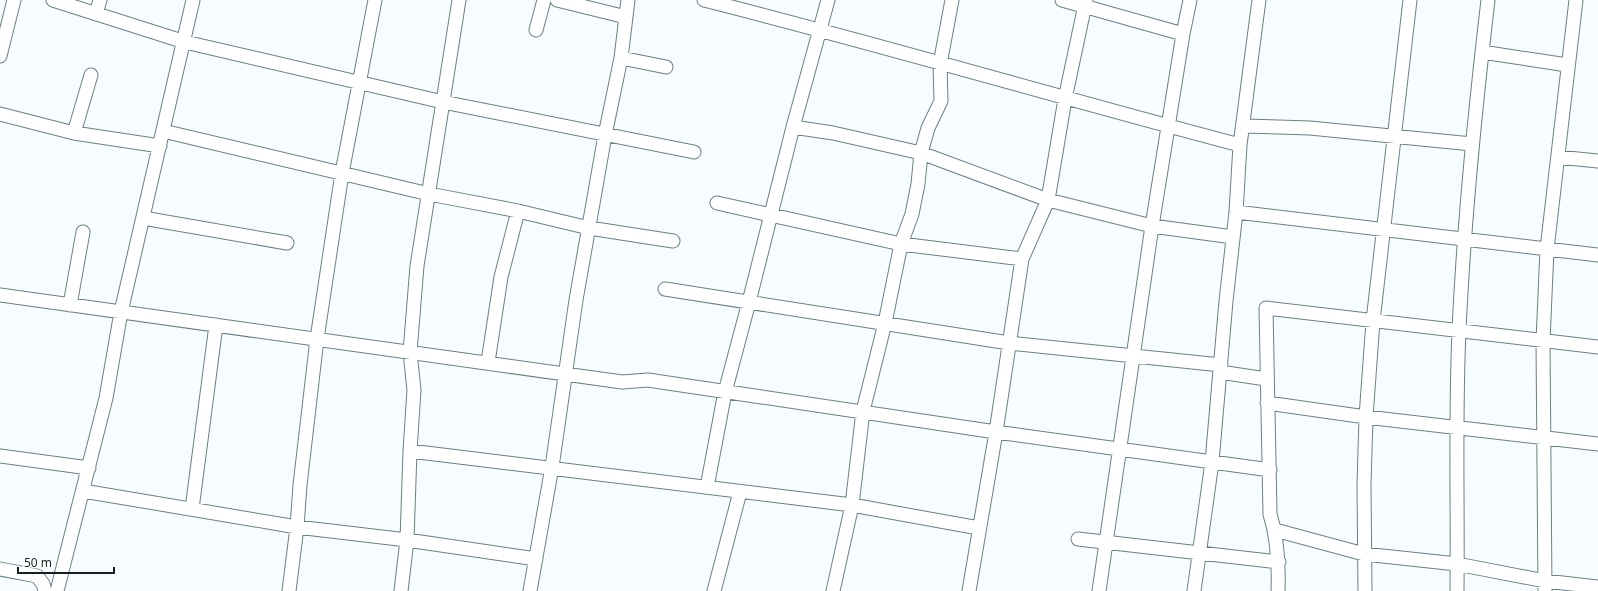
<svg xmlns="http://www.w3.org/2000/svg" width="1598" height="591" font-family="'Noto Sans',sans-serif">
  <rect width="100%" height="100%" fill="#f7fcfe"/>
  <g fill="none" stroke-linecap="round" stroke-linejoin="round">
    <defs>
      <path id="minor" d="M53,0L185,42L443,102L694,152
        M557,0L626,17
        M704,0C883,45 1061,98 1240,145
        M1062,0L1183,34
        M96,14L100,0
        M536,30L544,0
        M1482,52L1567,65
        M0,56L14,0
        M621,58L666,67
        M0,114L74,133L160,146
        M1243,126L1310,128L1472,144
        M793,127L833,133L921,153L1048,200L1152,226L1233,237
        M163,131L429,194L518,211L589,228L673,241
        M74,133L91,75
        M1558,157L1598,161
        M717,203L901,244L1022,259
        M1236,212L1598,255
        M143,218L287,243
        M665,289L1009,343L1221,365
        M0,295L622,382L648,380L996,432L1270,470
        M70,305L83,232
        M488,362L501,277L518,211
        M1220,372L1266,379
        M1267,403L1366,417L1598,444
        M410,451L852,505L979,528
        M0,456L89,468
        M707,487L725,392L749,302L793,127L828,0
        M83,491L297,527L407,540L536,559
        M192,509L216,325
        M1275,530L1364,554L1457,564L1545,581L1598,587
        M1078,539L1279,562
        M0,569L37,576L43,584L45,591
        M57,591L106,398L121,312L193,0
        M289,591L297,527L300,485L317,339L342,173L375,0
        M401,591L407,540L410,451L414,390L410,352L417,266L459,0
        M530,591L552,467L576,300L605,135L621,58L628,0
        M714,591L740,492
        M833,591L852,505L863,411L885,323L901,244L912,214L918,184L921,153L928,128L941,101L940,64L952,0
        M969,591L996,432L1022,259L1048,200L1065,99L1086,0
        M1099,591L1152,226L1183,34L1190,0
        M1194,591L1212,462L1226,301L1236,212L1240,145L1259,0
        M1278,591C1279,564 1278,540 1270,514L1266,308L1598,347
        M1365,591L1364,485L1366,417L1373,321L1410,0
        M1457,591C1458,504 1455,418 1459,331C1464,220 1475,110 1488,0
        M1545,591L1543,341L1547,249L1576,0"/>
    </defs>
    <!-- minor casing -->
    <use href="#minor" stroke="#688189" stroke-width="15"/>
    <!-- minor -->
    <use href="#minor" stroke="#fff" stroke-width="13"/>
  </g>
  <!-- scale -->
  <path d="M18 567v6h96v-6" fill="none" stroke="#152023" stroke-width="2"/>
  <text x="24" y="567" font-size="12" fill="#152023" stroke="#ffffff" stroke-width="3" paint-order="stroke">50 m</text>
</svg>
